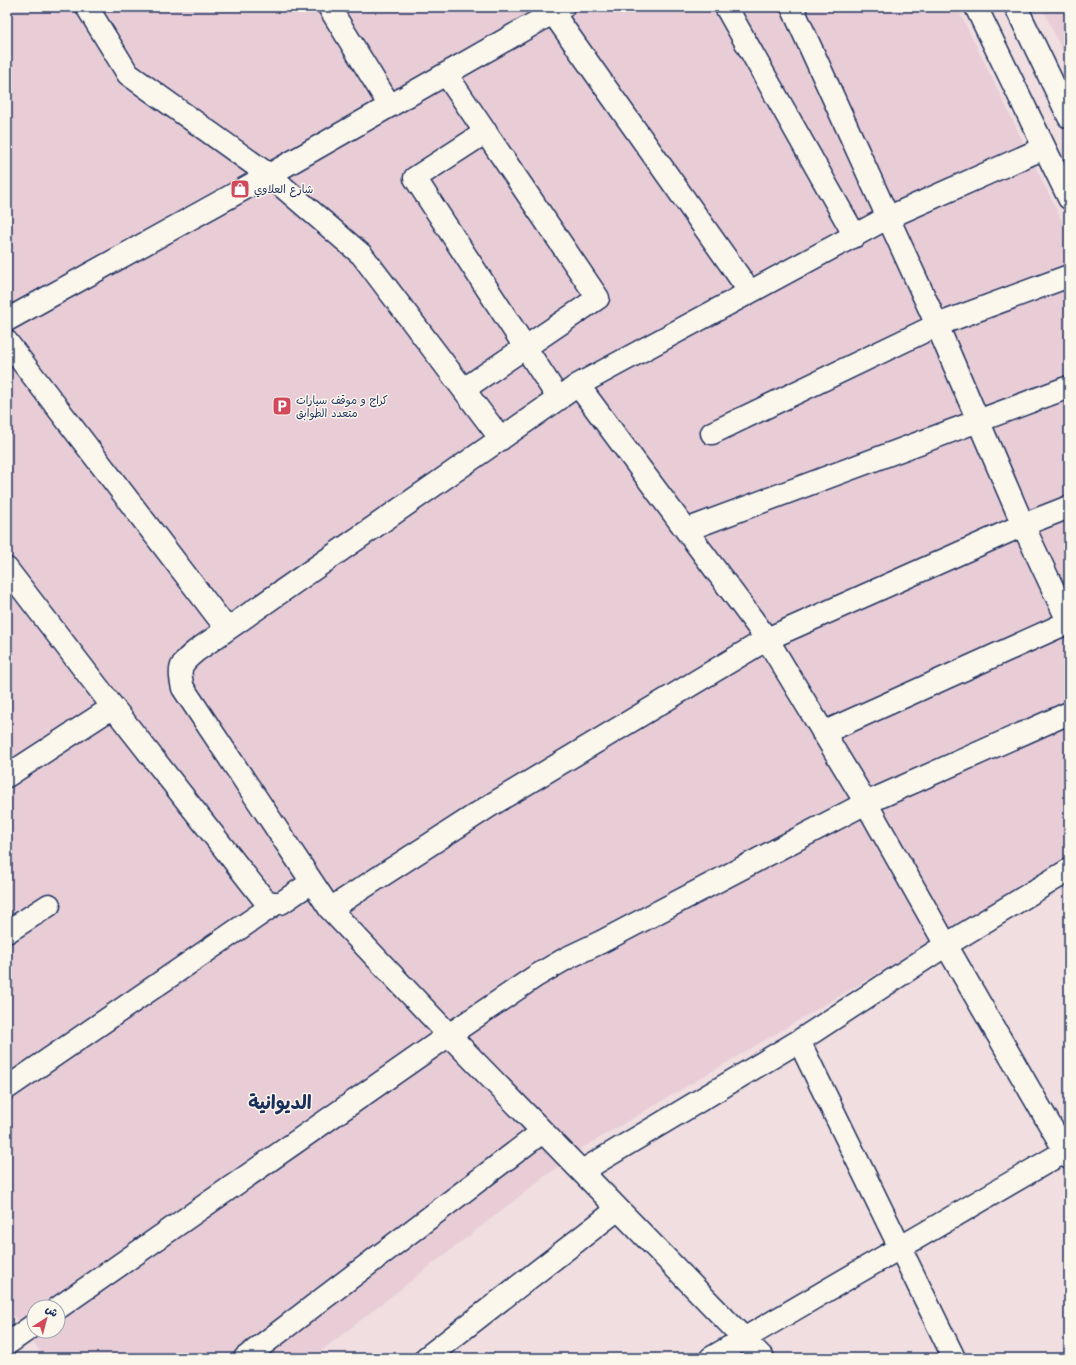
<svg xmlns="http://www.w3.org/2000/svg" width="1076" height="1365" font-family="'Comic Neue','Playpen Sans Arabic',sans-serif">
  <rect width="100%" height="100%" fill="#f0dee0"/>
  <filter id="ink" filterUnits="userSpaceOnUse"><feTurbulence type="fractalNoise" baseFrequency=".025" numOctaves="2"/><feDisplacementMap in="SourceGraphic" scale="8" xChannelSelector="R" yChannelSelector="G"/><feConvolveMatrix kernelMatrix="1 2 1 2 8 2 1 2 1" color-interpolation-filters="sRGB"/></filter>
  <g filter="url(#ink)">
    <!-- built -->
    <path fill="#e8cdd7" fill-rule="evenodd" d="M7,7H957L1069,235V860L579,1150L312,1358H45L7,1307ZM34,1307H58V1331H34Z
      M1042,7H1069V65Z"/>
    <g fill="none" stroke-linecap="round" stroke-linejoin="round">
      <defs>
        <path id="street" d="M87,7L128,74L269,175L362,255L501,439
          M329,7L390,106
          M726,7L855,236
          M792,7L937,325L1023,525L1069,623
          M553,13L750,292
          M446,74L598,298L464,389
          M486,132L415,178L559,399
          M7,320L269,175L563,7
          M7,342L227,629
          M578,385L767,639L866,803L946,945L1069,1158
          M712,433L937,325L1069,276
          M686,530L1069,387
          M7,569L113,707L263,898L270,903H281L312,882
          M823,733L1069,622
          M7,776L113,707
          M330,909L491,805L767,639L1023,525L1069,507
          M7,932L49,905
          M799,1041L954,1358
          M7,1088L275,904
          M582,1171L799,1041L946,945L1069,870
          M58,1308L449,1035L536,976L567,958L601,942L866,803L1069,713
          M7,1344L34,1325
          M245,1358L542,1132
          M426,1358L618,1209
          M711,1358L1069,1149
          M763,1358L449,1035L330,909L183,688C178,668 180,664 196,651L578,385L887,218L1044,148"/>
        <path id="secondary" d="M976,7L1069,198
          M1016,7L1069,117"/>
      </defs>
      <!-- street casing -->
      <use href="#street" stroke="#1b2f5e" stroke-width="25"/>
      <!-- secondary casing -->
      <use href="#secondary" stroke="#1b2f5e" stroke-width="25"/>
      <!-- street -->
      <use href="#street" stroke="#fbf7ec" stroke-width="22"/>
      <!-- secondary -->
      <use href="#secondary" stroke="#fbf7ec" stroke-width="22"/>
    </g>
  </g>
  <!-- icons -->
  <defs>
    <symbol id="shop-square" viewBox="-11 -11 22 22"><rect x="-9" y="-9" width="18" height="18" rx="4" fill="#d1495b" stroke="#fbf7ec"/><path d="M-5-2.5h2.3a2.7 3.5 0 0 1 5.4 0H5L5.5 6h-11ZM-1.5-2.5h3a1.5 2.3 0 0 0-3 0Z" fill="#fff"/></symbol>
    <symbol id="parking-square" viewBox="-11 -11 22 22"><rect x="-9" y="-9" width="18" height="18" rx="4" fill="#d1495b" stroke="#fbf7ec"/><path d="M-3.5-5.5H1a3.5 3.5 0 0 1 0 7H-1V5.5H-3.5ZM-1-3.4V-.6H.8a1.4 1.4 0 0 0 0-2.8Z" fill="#fff"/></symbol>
  </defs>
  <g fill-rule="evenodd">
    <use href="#shop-square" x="229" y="178" width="22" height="22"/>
    <use href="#parking-square" x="271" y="395" width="22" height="22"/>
  </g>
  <g text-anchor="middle" stroke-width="3" stroke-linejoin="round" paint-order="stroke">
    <!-- poi labels -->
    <g font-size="11" fill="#1b2f5e" stroke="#fbf7ec" text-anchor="start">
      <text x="254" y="193">شارع العلاوي</text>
      <text x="296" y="404">كراج و موقف سيارات<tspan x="296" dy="13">متعدد الطوابق</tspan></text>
    </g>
    <!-- town labels -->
    <g font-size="19" font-weight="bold" fill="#1b2f5e" stroke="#fbf7ec">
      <text x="280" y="1109">الديوانية</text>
    </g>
  </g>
  <!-- margin -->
  <rect width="1076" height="1365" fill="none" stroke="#fbf7ec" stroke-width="24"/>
  <rect x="12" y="12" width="1052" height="1341" fill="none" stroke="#1b2f5e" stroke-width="1.5" filter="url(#ink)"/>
  <!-- north arrow -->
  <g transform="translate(46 1319) rotate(36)"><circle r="19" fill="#fbf7ec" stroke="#a1a7b3"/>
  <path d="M0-3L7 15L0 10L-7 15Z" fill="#d1495b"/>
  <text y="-6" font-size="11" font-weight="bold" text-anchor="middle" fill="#1b2f5e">ش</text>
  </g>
</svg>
